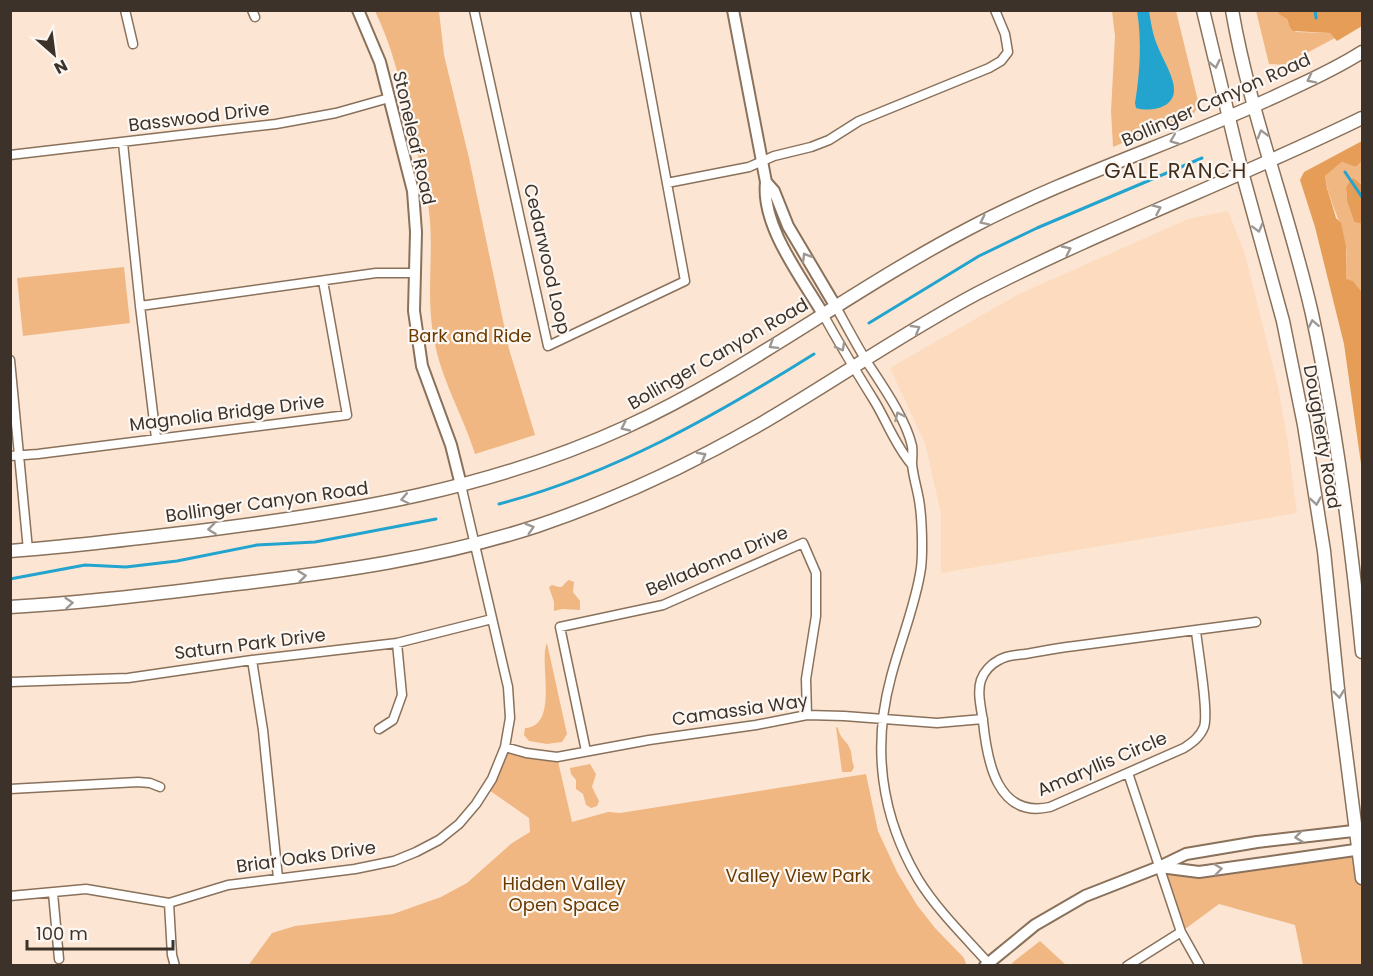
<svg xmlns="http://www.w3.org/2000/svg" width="1373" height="976" font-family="Poppins,sans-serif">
  <rect width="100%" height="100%" fill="#fce6d3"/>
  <!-- built -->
  <path fill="#fcdbbe" d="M1228,211L1244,251L1278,386L1288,444L1297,513L941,573V514L925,443L890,368L1019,294L1188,219Z"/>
  <!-- green -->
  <path fill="#f0b782" d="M375,11H439L444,55L469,158L509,349L535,435L475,454C463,415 441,380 434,339C426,298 433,261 430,221C427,186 417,153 409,119C400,81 392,46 375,11Z
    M1112,11H1176L1199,105L1194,113L1113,147L1111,111L1115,36Z
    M1256,11H1277L1280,15L1287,19L1290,28L1296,32L1330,33L1335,38L1284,65L1269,64Z
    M1362,161V185L1360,183L1346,187L1347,201L1354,222L1362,224V292L1353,281L1346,280C1345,267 1348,253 1345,241C1340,219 1328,199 1325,176L1342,162L1356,167Z
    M124,267L130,323L23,336L17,278Z
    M569,580L574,582L573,592L580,601V610L562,609L554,611V602L549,587L552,585C566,589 559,587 569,580Z
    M547,643L567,734L562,742L547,744L529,741L524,735L525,728C560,726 538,660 547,643Z
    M836,727L838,728C841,743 851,740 852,759C853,766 856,767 851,772H842Z
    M505,747L557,757L572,822L608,812L620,813L866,774L878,831L897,872L917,905L935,928L964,958L966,964L964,966H248L272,933L295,926L393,914L441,897L467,883L512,843L530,832L529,818L486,788Z
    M590,764L596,774L592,787L599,801L597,806L591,808L586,805L583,794L576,789V780L571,774L570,768Z
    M1359,850L1362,878V965H1303L1295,925L1219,904L1181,932L1159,867L1199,872Z
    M1040,941L1066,965H1012V963Z"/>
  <!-- forest -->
  <path fill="#e59d58" d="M1277,11H1362V26L1337,41L1330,33L1293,31L1290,28L1287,19L1280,15Z
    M1362,141V161L1356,167L1342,162L1325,176L1327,188L1336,218L1341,223L1346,245V279L1353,281L1362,292V471L1344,344L1315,227L1300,180L1304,172Z
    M1353,178L1362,185V224L1354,222L1347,201L1346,187Z"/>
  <!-- water -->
  <path fill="#23a4ce" d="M1137,11H1149C1151,23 1153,36 1158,47C1163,60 1175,78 1174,91C1173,109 1149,112 1136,108L1135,103C1140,73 1142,41 1137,11Z"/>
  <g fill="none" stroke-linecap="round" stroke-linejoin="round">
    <!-- stream -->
    <path stroke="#23a4ce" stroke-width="3" d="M1315,10L1316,18
      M1345,172L1362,197
      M869,323L979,256L1037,228L1202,158
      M499,504C613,474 715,416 814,354
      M10,579L85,565L126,567L177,561L257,545L315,542L436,519"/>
    <defs>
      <path id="minor" d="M125,10L133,44
        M252,10L255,17
        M474,10L548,346L685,281L635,10
        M123,143L140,306L156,438
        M10,155L276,124L336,113L389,98
        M667,183L749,167L774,156L811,147L829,140L859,121L989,68L1001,61L1008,52L1005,34L995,10
        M140,306L376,273H414
        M836,307C846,325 856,344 867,362C882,385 906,419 912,446C913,452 912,458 912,464C913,476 917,488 919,500C922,517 923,551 921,568C916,604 900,642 891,677C872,747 881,816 918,879C937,910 966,938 991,966
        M823,314C839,344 857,373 875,402C888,424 895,445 912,465
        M10,360L28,550
        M10,456L38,454L347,415L323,281
        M1196,631C1198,651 1209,712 1204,727C1200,737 1193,742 1184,748L1050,807C997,819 987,761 983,721C981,708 977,692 981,680C984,672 991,664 999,660C1007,655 1017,655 1025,654C1042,651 1058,648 1075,646C1135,638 1196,630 1256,622
        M252,660L263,730L278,878
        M10,682L128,678L252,660L397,643L492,619
        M379,729L393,720L402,695L397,643
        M505,747L526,753L557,757L649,740L756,725L807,715L844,716L937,723L983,719
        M586,751L560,627L663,605L803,543L816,573V616L806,679L807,715
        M1128,773L1181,932L1200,966
        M10,789L138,782L150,783L160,787
        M53,893L59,959
        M10,896L86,889L169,903L228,885L355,869L394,861L416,852L439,840L459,824L476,804L492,779L505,747L510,718L508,687L461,485
        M169,903L172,955L175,966
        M1127,966L1181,932"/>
      <path id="tertiary" d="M358,10L380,62L413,191L416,232L414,311L422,366L451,445L461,485
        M733,10L766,182C761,226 802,278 823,314
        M766,182L774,191L788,226L836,307
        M1160,867L1199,872L1362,849
        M985,966L1035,925L1085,896L1159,867L1186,854L1257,842L1362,830"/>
      <path id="secondary" d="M1203,10L1242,172L1283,321L1304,425L1324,551L1339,699L1362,878
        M1232,10C1250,114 1289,212 1312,314C1336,426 1351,539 1362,652
        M10,551C76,546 142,538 207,530C351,512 493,488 626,427C746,372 851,290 968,229C1072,174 1185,140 1291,89C1315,78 1340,66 1362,52
        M10,607C86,603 161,593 236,584C338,572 439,558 537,526C614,500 687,466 757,426C831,383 901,334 976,294C1102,229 1235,180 1362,118"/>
    </defs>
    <!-- minor casing -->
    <use href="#minor" stroke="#89715b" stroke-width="11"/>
    <!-- tertiary casing -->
    <use href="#tertiary" stroke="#89715b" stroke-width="14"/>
    <!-- secondary casing -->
    <use href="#secondary" stroke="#89715b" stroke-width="15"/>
    <!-- minor -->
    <use href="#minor" stroke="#fff" stroke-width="8"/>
    <!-- tertiary -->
    <use href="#tertiary" stroke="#fff" stroke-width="10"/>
    <!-- secondary -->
    <use href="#secondary" stroke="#fff" stroke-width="12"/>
  </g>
  <!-- one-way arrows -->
  <defs><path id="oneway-chevron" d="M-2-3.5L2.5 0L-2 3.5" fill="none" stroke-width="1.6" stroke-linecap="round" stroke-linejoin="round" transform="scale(1.5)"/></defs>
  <g stroke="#9e9894">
    <use href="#oneway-chevron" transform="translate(1215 64) rotate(77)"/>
    <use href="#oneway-chevron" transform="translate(1311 79) rotate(153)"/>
    <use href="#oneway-chevron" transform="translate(1262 134) rotate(-106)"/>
    <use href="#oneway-chevron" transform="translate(1174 140) rotate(158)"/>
    <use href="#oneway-chevron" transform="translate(1157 209) rotate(-24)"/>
    <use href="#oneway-chevron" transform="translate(984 221) rotate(154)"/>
    <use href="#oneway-chevron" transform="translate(1258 228) rotate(75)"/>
    <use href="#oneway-chevron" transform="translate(1067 250) rotate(-25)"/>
    <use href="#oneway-chevron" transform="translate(806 257) rotate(-121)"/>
    <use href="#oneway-chevron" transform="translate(1313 324) rotate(-101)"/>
    <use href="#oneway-chevron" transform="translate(916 329) rotate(-30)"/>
    <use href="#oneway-chevron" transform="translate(773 345) rotate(148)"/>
    <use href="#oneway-chevron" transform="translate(841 347) rotate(61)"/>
    <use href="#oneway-chevron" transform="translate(899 416) rotate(-115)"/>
    <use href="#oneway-chevron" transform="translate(625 427) rotate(155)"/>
    <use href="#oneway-chevron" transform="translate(702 456) rotate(-28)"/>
    <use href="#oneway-chevron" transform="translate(405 499) rotate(168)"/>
    <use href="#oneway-chevron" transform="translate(1316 501) rotate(81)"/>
    <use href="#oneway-chevron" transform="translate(530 528) rotate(-17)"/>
    <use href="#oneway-chevron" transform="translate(212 529) rotate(173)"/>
    <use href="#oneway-chevron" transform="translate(302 576) rotate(-7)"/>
    <use href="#oneway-chevron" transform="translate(69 603) rotate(-5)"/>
    <use href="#oneway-chevron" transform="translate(1339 694) rotate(83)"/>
    <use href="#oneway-chevron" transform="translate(1299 837) rotate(173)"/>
    <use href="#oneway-chevron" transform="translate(1218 869) rotate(-8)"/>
  </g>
  <g text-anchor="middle" stroke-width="4.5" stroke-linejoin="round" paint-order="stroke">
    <!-- street labels -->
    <g font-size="18" fill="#3c3229" stroke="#fcf7f2">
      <text transform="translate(1216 100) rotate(-24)" y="6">Bollinger Canyon Road</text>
      <text transform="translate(199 117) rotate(-7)" y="6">Basswood Drive</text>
      <text transform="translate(414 138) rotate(77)" y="6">Stoneleaf Road</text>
      <text transform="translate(547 259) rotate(77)" y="6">Cedarwood Loop</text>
      <text transform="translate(718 354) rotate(-30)" y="6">Bollinger Canyon Road</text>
      <text transform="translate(227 413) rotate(-7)" y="6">Magnolia Bridge Drive</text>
      <text transform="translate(1322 437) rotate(80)" y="6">Dougherty Road</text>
      <text transform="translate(267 502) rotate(-8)" y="6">Bollinger Canyon Road</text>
      <text transform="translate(717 561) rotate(-23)" y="6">Belladonna Drive</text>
      <text transform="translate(250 644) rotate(-7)" y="6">Saturn Park Drive</text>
      <text transform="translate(740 710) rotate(-8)" y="6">Camassia Way</text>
      <text transform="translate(1102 764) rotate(-23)" y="6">Amaryllis Circle</text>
      <text transform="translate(306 857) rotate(-8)" y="6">Briar Oaks Drive</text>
    </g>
    <!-- park labels -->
    <g font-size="18" fill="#693b01" stroke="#fcf7f2">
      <text x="470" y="342">Bark and Ride</text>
      <text x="798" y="882">Valley View Park</text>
      <text x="564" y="890">Hidden Valley<tspan x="564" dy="21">Open Space</tspan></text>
    </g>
    <!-- quarter labels -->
    <g font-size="21" letter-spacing="1.5" fill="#422d1a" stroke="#fcf7f2">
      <text x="1176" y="178">GALE RANCH</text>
    </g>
  </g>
  <!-- border -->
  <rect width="1373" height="976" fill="none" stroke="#3c3229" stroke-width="24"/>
  <!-- north arrow -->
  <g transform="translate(54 54) rotate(152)" stroke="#fcf7f2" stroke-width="4.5" paint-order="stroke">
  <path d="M0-4.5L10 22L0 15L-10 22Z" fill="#3c3229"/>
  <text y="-9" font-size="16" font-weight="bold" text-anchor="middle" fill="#3c3229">N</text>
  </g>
  <!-- scale -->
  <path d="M27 940v9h146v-9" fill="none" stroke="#3c3229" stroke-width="3"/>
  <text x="36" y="940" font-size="18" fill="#3c3229" stroke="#fcf7f2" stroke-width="4.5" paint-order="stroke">100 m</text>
</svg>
